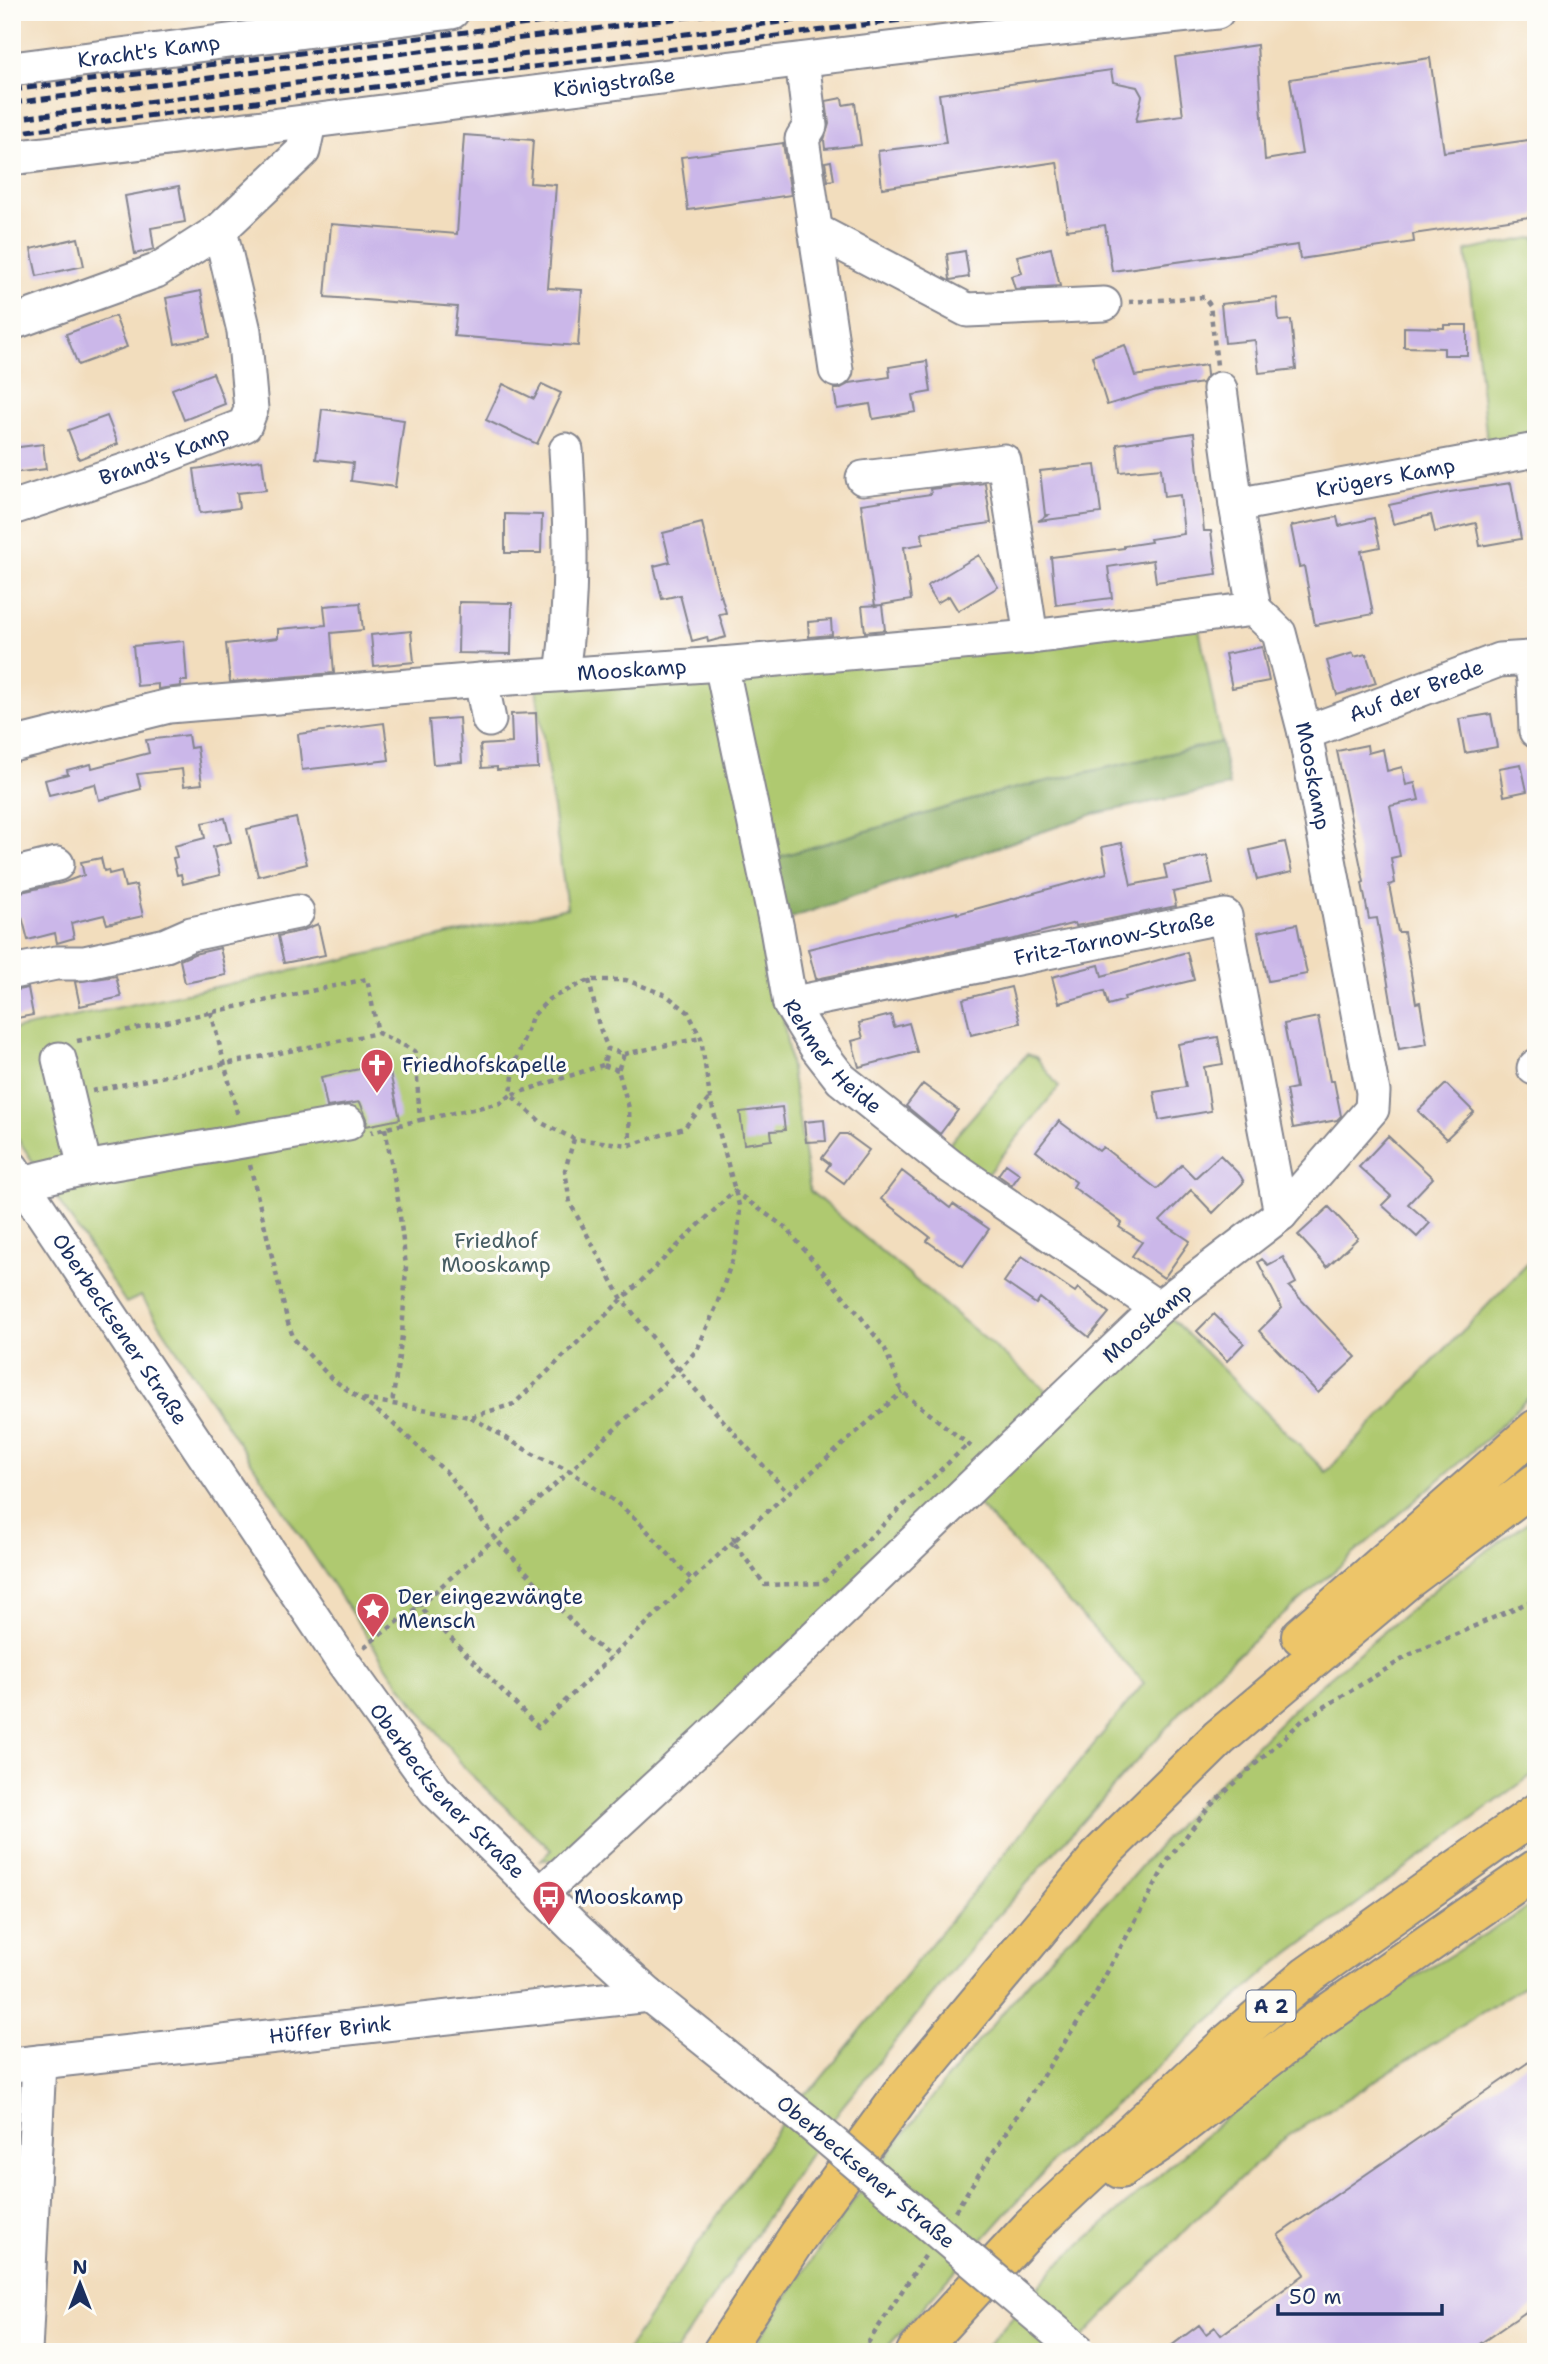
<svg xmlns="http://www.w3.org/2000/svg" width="1548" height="2364" font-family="'Shantell Sans',sans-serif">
  <rect width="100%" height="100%" fill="#fdfcf7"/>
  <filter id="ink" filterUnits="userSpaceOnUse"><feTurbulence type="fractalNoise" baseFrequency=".0143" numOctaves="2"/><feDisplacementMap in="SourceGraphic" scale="14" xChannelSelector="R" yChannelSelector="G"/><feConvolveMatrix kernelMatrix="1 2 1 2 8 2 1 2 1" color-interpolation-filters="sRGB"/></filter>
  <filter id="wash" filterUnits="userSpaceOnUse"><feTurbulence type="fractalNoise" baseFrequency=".00686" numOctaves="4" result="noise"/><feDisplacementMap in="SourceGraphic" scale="28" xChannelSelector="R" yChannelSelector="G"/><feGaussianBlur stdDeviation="1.57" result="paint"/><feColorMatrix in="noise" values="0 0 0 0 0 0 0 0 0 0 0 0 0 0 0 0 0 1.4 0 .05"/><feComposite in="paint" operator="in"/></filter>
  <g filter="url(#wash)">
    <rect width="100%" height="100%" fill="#f2ddbd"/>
    <!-- green -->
    <path fill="#afc96f" stroke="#657c66" stroke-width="2" d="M1536,237V442L1488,450L1466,251Z
      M1198,623L1221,742L999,792L759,863L810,1191L1068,1409L1169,1316L1326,1472L1536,1255V1390L1492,1434L1213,1676L992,1922L841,2108L676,2352H626L703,2236L801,2096L815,2086L1144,1683L972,1498L560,1860H541L551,1850L468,1772L392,1674L141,1296L126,1303L12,1130V1030L337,961L567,908L536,687Z
      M1027,1054L1036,1057L1059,1087L979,1184L939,1155Z
      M1536,1516V1772L1270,1968L1062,2151L883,2352H751L803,2272L858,2194L945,2081L1048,1959L1129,1880L1181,1821L1298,1704L1443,1582Z
      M1536,1903V1978L1285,2138L1190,2225L1069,2352H982L1057,2265L1320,2035Z"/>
    <!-- forest -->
    <path fill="#8bad62" stroke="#536e60" stroke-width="2" d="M1221,742L1229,786L1094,814L768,926L759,863L999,792Z"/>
    <g id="blocks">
      <!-- building -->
      <path fill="#cbb7e9" d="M1257,45L1265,160L1302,154L1290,79L1430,58L1444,152L1536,139V216L1413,234L1414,242L1300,259L1298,245L1112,271L1105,225L1067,230L1057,162L882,188L878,151L946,143L939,94L1111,70L1113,82L1137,87L1142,96L1136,121L1183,115L1175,57Z
        M842,98L843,105L855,103L861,145L825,149L824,140L829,124L826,101Z
        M464,135L533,140L530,183L556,185L548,288L582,290L578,346L454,336L457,307L325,297L331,224L457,234Z
        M783,143L791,195L688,210L681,157Z
        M831,161L834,180L828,181L825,162Z
        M179,186L185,222L151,228L154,249L135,254L125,196Z
        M78,238L84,266L37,276L31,249Z
        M1051,248L1060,286L1015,289L1011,276L1022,273L1017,256Z
        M965,251L969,277L950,280L947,254Z
        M201,291L210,337L175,344L166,298Z
        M1277,298L1279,321L1291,320L1296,369L1259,373L1255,340L1225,343L1221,304Z
        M115,316L127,347L78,365L66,334Z
        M1444,325H1467V355H1444V348L1404,347V327L1444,328Z
        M1125,345L1135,376L1206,365L1207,375L1202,383L1153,391L1107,405L1092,356Z
        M927,361L931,392L913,395L916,412L873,419L870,404L837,409L834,389H839L850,383L890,377L889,367Z
        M213,373L225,404L184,420L172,389Z
        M503,384L534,399L542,384L561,393L537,444L486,420Z
        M322,409L404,420L395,487L351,481L353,463L316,459Z
        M107,416L118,444L79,459L68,430Z
        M1194,433L1204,531H1211L1217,574L1156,582L1153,560L1108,567L1112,598L1056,605L1051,557L1124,548V546L1151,542L1150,539L1184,534L1180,495L1164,497L1161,468L1120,472L1117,444Z
        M43,444L46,469L12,473V448Z
        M262,460L266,490L237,493L239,508L200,513L194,469Z
        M1095,465L1101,513L1038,521L1048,515H1045L1040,471Z
        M985,483L991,523L922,533L923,544L904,547L911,600L875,606L861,504L931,494L930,489Z
        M1511,483L1521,539L1480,546L1476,523L1435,532L1431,515L1393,524L1389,505L1450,492Z
        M505,514L542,515L541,553H505Z
        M1337,517L1339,526L1374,518L1380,547L1361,551L1373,614L1315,625L1304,566L1299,567L1291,526Z
        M702,523L720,596L721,595L726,613L719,614L726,637L708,642L707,637L692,641L680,595L662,599L654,566L670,562L663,533Z
        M979,555L998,587L958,611L949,596L937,603L927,586Z
        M459,602L512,603L511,654L458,653Z
        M360,603L363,630L331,633L334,673L230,682L226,644L278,638V629L326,625L324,606Z
        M882,605L885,630L865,632L862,606Z
        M831,620L832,635L809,637L808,622Z
        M411,631L414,662L374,666L371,635Z
        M184,641L187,681H181V686L158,689V684L137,686L133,646Z
        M1262,647L1269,681L1232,688L1225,654Z
        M1353,653L1354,657L1366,654L1376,683L1337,695L1327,661Z
        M536,713L538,768L497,770V767L482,768L480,745L512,743L511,714Z
        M1491,714L1497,747L1465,753L1459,719Z
        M459,718L462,762L433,764L429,720Z
        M384,723L389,760L302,770L298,734Z
        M188,735L190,748L197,747L202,784L184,786L182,769L137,774L141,789L99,800L95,784L49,795L45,780L68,774L67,770L91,764L92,768L149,753L146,740Z
        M1367,745L1368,753L1383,749L1387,771L1402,767L1406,785L1415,783L1419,800L1390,806L1400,856L1391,858L1395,883L1389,885L1398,932H1404L1416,1003L1420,1002L1427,1044L1399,1049L1377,918L1369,919L1362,883L1364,882L1337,751Z
        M1521,764L1527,791L1504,796L1499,768Z
        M225,818L231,842L213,847L220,875L183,884L181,874L177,875L173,858L177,857L174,846L205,838L202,823Z
        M296,818L307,864L258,876L247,829Z
        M1285,842L1292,872L1257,880L1250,850Z
        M1122,843L1131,885L1167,878L1164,865L1207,856L1213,884L1173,892L1176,906L1076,926L1075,923L1019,938L816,979L808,949L957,912V914L1107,873L1102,847Z
        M101,858L104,871L108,870L109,874L121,871L125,887L136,885L143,916L107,924L104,915L71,923L74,938L57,943L55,933L28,940L22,917L12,919V894L62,883L84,875L81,862Z
        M318,924L325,955L284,963L278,936L301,931Z
        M1297,924L1307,974L1268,981L1258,932Z
        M220,948L226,975L185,983L180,960L194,954Z
        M1187,952L1194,980L1124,997L1125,1000L1108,1005L1104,991L1059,1003L1052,977L1099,965L1102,976Z
        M116,976L121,997L80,1006L75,982Z
        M1011,987L1020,1023L971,1035L963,999Z
        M28,988L33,1015L12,1019V991Z
        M891,1015L894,1027L909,1023L917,1052L859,1067L852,1041L863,1038L859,1023Z
        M1318,1017L1330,1081H1334L1341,1116L1337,1120L1293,1128L1286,1090L1296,1088L1284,1024Z
        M1218,1037L1223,1064L1204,1067L1211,1111L1159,1120L1154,1092L1186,1087L1178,1044Z
        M388,1063L400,1119L366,1126L367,1119L360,1102L327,1107L321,1077Z
        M923,1084L958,1110L940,1134L906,1106Z
        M1446,1084L1474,1112L1446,1139L1418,1111Z
        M782,1107L785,1130L771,1131L772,1140L744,1144L740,1112Z
        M824,1120L826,1141L806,1142L804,1122Z
        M1059,1121L1099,1151L1103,1147L1157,1189L1182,1165L1195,1178L1220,1155L1240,1175L1244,1182L1213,1213L1191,1190L1160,1221L1190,1241L1164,1278L1132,1256L1142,1242L1119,1227L1122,1223L1073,1187L1076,1182L1036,1151Z
        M840,1134H847L869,1150L844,1183L826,1170L830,1164L822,1158Z
        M1388,1136L1433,1178L1408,1204L1430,1223L1417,1237L1382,1205L1391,1196L1359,1167Z
        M1006,1164L1020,1174L1012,1185L998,1175Z
        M902,1171L950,1208L953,1204L989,1229L963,1266L927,1241L930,1237L881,1199Z
        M1329,1207L1358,1238L1327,1267L1298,1235Z
        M1022,1256L1075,1292L1078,1288L1109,1313L1089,1337L1040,1298L1036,1304L1004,1282Z
        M1283,1257L1296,1283L1289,1287L1356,1357L1318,1393L1259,1331L1282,1308L1258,1262L1262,1259L1268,1265Z
        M1214,1314L1244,1343L1227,1361L1197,1331Z
        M1536,2057V2305L1468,2352H1163L1199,2325L1206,2334L1215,2327L1221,2335L1305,2274L1278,2235Z"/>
    </g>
  </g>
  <g filter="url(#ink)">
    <use href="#blocks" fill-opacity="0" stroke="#86868e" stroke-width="2"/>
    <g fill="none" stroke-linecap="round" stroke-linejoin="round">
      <defs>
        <g id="minor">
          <path d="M802,60L810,126L802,139L836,370"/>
          <path id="s1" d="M12,69L452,12"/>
          <path id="s2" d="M12,158C414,110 814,54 1217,12"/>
          <path d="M815,230L967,310L1104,304"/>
          <path d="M12,323L156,271L220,230L303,151L309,123"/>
          <path d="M1220,389L1236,505L1254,609"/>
          <path d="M863,478L1004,461L1031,637"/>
          <path id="s3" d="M1236,505L1536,450"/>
          <path id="s4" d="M12,508L139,466L245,425L251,409L244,331L220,230"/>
          <path id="s5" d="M721,664L777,929L790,1004L817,1048L841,1079L950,1166L1158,1308"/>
          <path d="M562,674C573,596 571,528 566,450"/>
          <path d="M481,680L489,720"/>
          <path id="s6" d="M1305,733L1499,660L1530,658L1534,680L1536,731"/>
          <path id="s7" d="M12,745L169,706L481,680L721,664L1031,637L1254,609L1279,633L1305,733L1373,1092L1372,1109L1281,1214L1158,1308L707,1740L548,1887L540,1892"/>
          <path d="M12,875L57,864"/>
          <path d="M12,972L56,963H84L166,945L191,934L297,912"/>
          <path id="s8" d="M790,1004L1225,916L1281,1214"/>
          <path d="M59,1059L85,1168"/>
          <path d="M1534,1068L1536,1066"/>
          <path id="s9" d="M12,1168L343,1662L435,1790L576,1929L649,1995L807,2121"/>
          <path d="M22,1183L85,1168L348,1123"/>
          <path id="s10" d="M12,2065L649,1995"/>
          <path d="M25,2352L39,2062"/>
        </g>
        <path id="highway" d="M1301,1636L1536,1429
          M1120,2169L1163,2140L1314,2023L1536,1869
          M722,2352L798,2236L901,2095L1103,1852L1219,1738L1407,1580L1536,1483
          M916,2352L1030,2228L1227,2044L1307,1976L1536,1813"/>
      </defs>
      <!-- minor casing -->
      <use href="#minor" stroke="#86868e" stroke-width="37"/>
      <!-- highway casing -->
      <use href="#highway" stroke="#86868e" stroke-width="42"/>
      <!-- path -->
      <path stroke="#86868e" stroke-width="4.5" stroke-dasharray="5 5" stroke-linecap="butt" d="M1129,302L1204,297L1210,305L1217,365
        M589,980L599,1026L608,1049
        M211,1012L238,1116
        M77,1041L367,979L378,1033
        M624,1054L701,1038
        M603,1065L511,1095L542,1123L574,1139L630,1145L684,1128L710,1098
        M618,1070L603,1065L608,1049L624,1054L618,1070L629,1108L630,1144
        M92,1091L378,1033L415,1051L420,1120L371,1132
        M420,1120L501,1103L511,1095L514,1066L532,1017L549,999L589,980H626L666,995L688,1012L701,1038L710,1098L740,1209L738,1234L733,1258L716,1307L697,1350L678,1370L570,1471L419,1606L538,1727L730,1544
        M385,1128L398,1200L406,1266L402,1336L392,1404
        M574,1139L565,1170L570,1203L622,1299L678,1370L787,1492
        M250,1165L288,1323L294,1339L331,1378L389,1420L448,1474L495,1538L586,1637L611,1657
        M363,1399L470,1417L514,1404L734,1191L786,1228L861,1317L885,1349L902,1392L974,1449
        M471,1417L533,1454L570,1471L617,1503L641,1524L693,1581
        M733,1538L737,1542L733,1545L729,1541Z
        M736,1539L902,1392
        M735,1544L765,1585L822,1583L968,1444
        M364,1647L419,1606
        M955,2211L1092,2000L1170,1857L1208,1808L1303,1720L1411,1654L1536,1599
        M862,2352L925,2256"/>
      <!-- minor -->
      <use href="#minor" stroke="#fff" stroke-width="33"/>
      <!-- highway -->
      <use href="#highway" stroke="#edc569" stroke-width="38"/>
      <!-- rail -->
      <path stroke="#1b2f5e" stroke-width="5" stroke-dasharray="10 5" stroke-linecap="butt" d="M12,90L622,12
        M12,103L727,12
        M12,119L860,12
        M12,133L965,12"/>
      <defs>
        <path id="minor-bridge" d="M807,2121L1080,2352"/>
      </defs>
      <!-- minor-bridge casing -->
      <use href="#minor-bridge" stroke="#86868e" stroke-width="37" stroke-linecap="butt"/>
      <!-- minor-bridge -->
      <use href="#minor-bridge" stroke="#fff" stroke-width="33"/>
    </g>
  </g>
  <!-- icons -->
  <defs>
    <symbol id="church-pin" viewBox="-11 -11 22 30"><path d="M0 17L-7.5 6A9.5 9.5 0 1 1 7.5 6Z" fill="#d1495b" stroke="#fdfcf7"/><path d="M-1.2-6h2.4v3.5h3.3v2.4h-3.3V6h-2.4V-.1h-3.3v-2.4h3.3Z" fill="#fff"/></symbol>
    <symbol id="sight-pin" viewBox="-11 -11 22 30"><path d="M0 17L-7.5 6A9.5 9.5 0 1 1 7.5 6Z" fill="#d1495b" stroke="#fdfcf7"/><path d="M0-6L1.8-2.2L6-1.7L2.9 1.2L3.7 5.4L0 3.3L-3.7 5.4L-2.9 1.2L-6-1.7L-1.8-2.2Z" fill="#fff"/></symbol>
    <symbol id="bus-pin" viewBox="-11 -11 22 30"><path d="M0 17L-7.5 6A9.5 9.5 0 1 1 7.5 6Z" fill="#d1495b" stroke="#fdfcf7"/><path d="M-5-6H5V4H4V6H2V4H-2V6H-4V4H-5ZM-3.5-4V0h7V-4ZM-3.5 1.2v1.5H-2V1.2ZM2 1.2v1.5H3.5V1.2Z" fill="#fff"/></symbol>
  </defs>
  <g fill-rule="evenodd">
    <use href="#church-pin" x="358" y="1046" width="38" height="52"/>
    <use href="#sight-pin" x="354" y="1590" width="38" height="52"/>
    <use href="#bus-pin" x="530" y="1878" width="38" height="52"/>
  </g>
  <g text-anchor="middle" stroke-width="6" stroke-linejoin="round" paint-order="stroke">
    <!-- shield labels -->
    <rect fill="#fdfcf7" stroke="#5f6c8c" stroke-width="2" x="1246.5" y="1990.5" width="49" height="31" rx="5"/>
    <g font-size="19" font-weight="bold" fill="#1b2f5e">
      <text x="1271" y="2013">A 2</text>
    </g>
    <!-- street labels -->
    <g font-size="21" fill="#1b2f5e" stroke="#fdfcf7">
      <text dy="7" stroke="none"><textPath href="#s1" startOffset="138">Kracht's Kamp</textPath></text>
      <text dy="7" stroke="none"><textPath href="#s2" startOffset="607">Königstraße</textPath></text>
      <text dy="7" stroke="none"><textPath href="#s4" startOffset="161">Brand's Kamp</textPath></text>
      <text dy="7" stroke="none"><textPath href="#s3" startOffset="152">Krügers Kamp</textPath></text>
      <text dy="7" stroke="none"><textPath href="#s7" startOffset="626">Mooskamp</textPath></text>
      <text dy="7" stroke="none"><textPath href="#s6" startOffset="119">Auf der Brede</textPath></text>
      <text dy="7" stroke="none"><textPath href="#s7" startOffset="1433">Mooskamp</textPath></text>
      <text dy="7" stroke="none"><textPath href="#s8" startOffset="331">Fritz-Tarnow-Straße</textPath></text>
      <text dy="7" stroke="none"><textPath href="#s5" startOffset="415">Rehmer Heide</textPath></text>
      <text transform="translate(1147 1323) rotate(-41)" y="7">Mooskamp</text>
      <text dy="7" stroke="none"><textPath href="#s9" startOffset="194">Oberbecksener Straße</textPath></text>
      <text dy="7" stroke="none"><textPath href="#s9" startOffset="761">Oberbecksener Straße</textPath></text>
      <text dy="7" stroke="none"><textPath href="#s10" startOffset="320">Hüffer Brink</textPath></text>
      <text transform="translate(866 2172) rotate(40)" y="7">Oberbecksener Straße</text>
    </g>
    <!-- poi labels -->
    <g font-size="21" fill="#1b2f5e" stroke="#fdfcf7" text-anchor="start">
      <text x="402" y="1072">Friedhofskapelle</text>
      <text x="398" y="1604">Der eingezwängte<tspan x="398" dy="24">Mensch</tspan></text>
      <text x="574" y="1904">Mooskamp</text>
    </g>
    <!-- park labels -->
    <g font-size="21" fill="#475d63" stroke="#fdfcf7">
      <text x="496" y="1248">Friedhof<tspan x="496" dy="24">Mooskamp</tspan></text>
    </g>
  </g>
  <!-- margin -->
  <rect width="1548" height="2364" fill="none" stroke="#fdfcf7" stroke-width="42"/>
  <!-- north arrow -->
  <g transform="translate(80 2284)" stroke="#fdfcf7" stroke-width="5" paint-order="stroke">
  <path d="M0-5L12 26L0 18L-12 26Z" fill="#1b2f5e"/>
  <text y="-10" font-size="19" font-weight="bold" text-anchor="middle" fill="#1b2f5e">N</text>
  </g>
  <!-- scale -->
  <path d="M1278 2304v10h164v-10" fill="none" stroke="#1b2f5e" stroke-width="3.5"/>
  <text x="1289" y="2304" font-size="21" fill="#1b2f5e" stroke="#fdfcf7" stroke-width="5" paint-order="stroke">50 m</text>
</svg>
